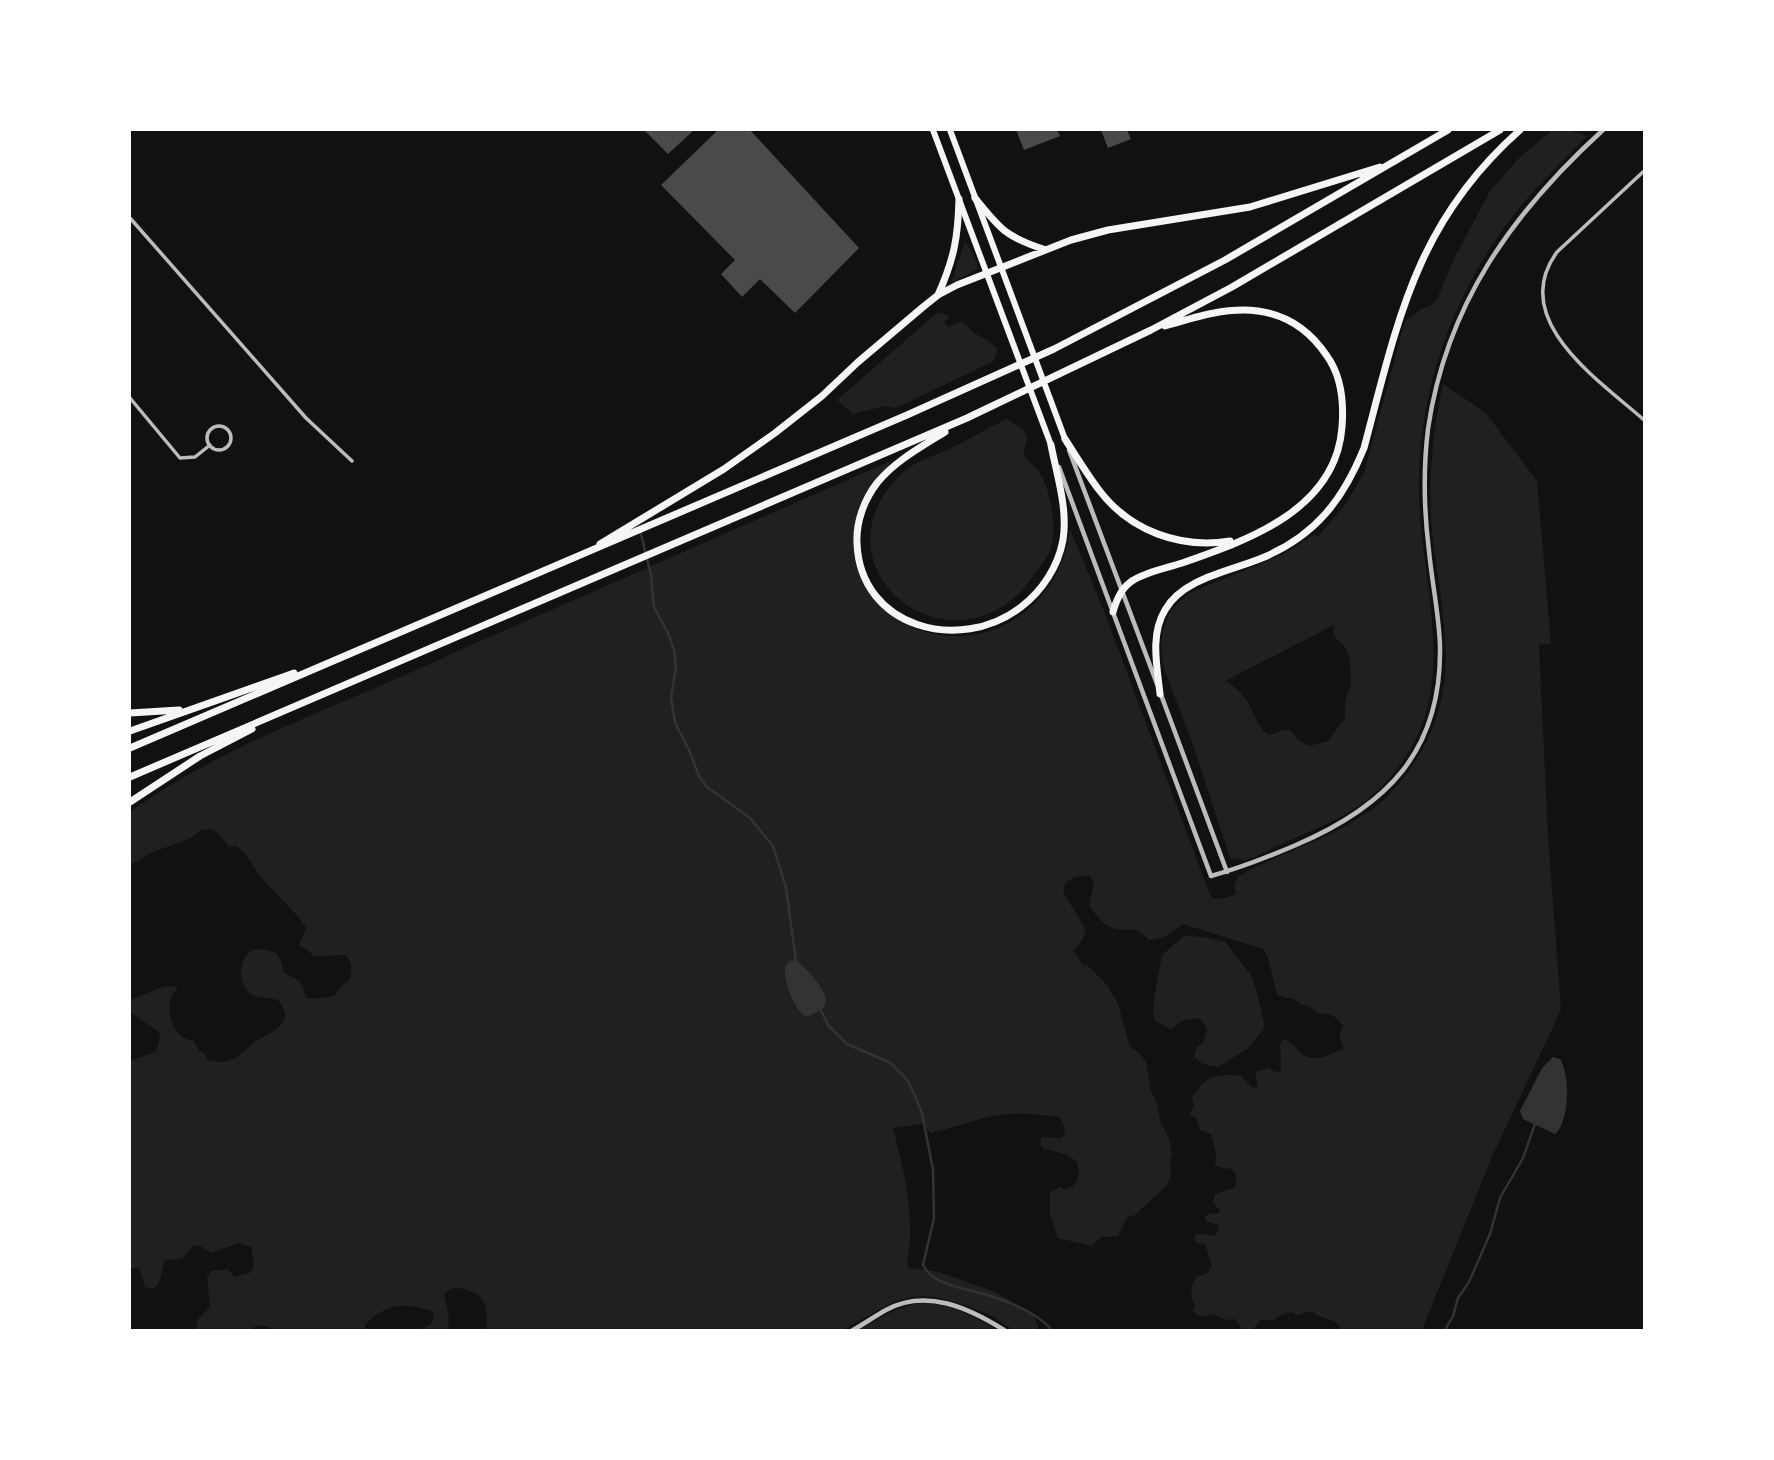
<svg xmlns="http://www.w3.org/2000/svg" width="1774" height="1460" font-family="'Open Sans',sans-serif">
  <rect width="100%" height="100%" fill="#111"/>
  <!-- green -->
  <path fill="#202020" fill-rule="evenodd" d="M1552,130H1568L1587,136C1563,161 1537,186 1515,213C1456,289 1421,381 1419,477C1416,579 1467,683 1394,773C1356,820 1306,830 1255,857L1244,860L1230,858L1191,739L1164,669L1161,650L1163,630L1170,611L1189,593L1284,554L1315,534L1317,538L1346,503L1364,473L1405,321L1421,309L1429,307L1437,299L1454,259L1490,191L1517,160ZM1334,625L1333,631L1335,637L1347,650L1350,660L1351,685L1345,700V718L1328,741L1309,746L1298,740L1291,731L1285,730L1269,735C1252,725 1255,696 1225,681Z
    M965,241L977,261V269L951,283Z
    M938,312L950,316L944,322L948,327L961,321C968,325 970,330 976,334C985,339 990,341 997,349L994,361L896,408L885,406L853,414L837,400Z
    M1443,384L1485,412L1537,481L1551,643L1539,645L1548,835L1561,1010L1491,1159L1422,1330H1340C1338,1316 1321,1321 1312,1311L1297,1315L1292,1312L1283,1314L1273,1321L1262,1319L1252,1330H1242L1235,1319L1226,1320L1213,1314C1205,1317 1199,1318 1192,1311L1195,1307C1190,1294 1190,1289 1196,1277L1208,1273L1212,1265L1205,1244L1198,1243L1194,1239L1196,1233L1214,1236L1219,1231L1218,1225L1206,1221L1205,1217L1208,1214L1219,1213L1220,1210L1213,1203L1215,1194L1234,1188L1237,1178L1232,1169L1223,1168L1215,1165L1216,1153L1211,1134L1200,1130L1196,1117H1192L1190,1114L1194,1106L1192,1096C1198,1092 1197,1090 1202,1084C1212,1074 1228,1074 1241,1076L1253,1088L1258,1086L1255,1072L1268,1068L1278,1073L1281,1070L1280,1044L1284,1039C1291,1041 1293,1045 1298,1050C1313,1066 1327,1055 1343,1049L1342,1043L1339,1038L1343,1025C1336,1016 1329,1013 1318,1013C1310,1005 1300,1006 1292,998H1285L1277,994L1268,958L1263,949L1183,924C1172,933 1164,939 1149,940C1131,921 1124,935 1108,926C1100,922 1094,912 1089,905L1094,881L1088,875L1075,877L1066,882L1063,891C1070,906 1080,917 1086,932L1079,945L1073,950L1083,965H1087L1107,985L1118,1004L1130,1047L1138,1052L1146,1061L1151,1091L1157,1103L1160,1120L1169,1139L1172,1154L1170,1160L1171,1176L1166,1186L1135,1215L1127,1217L1118,1236L1102,1237L1091,1246L1058,1238L1050,1215V1193L1059,1187L1064,1190C1080,1186 1080,1175 1077,1162L1068,1155L1042,1148L1040,1144L1042,1137L1061,1138L1065,1132C1062,1111 1054,1117 1038,1115C994,1109 972,1124 931,1133L922,1124L893,1128C904,1173 916,1216 907,1263L909,1268L939,1272L995,1292L1032,1313L1038,1326L1037,1330C1031,1330 1022,1332 1016,1330C1006,1327 997,1318 988,1314C915,1285 909,1292 843,1330H487C487,1300 486,1293 454,1287L444,1294L449,1317L448,1330H421L432,1323L434,1312C407,1302 386,1302 365,1325L367,1330H276L262,1325L251,1328V1330H198L196,1327L198,1319L210,1307L207,1277L211,1271L228,1269L234,1277L250,1273L254,1266L251,1247L239,1243L211,1253C192,1239 194,1245 182,1259L165,1260L159,1283L153,1289L145,1287L139,1268H130V1061L156,1052L160,1039L159,1032L130,1012V1000L165,986L178,987C176,990 174,993 172,996C165,1014 174,1039 194,1041L198,1050L205,1054L208,1060C216,1062 223,1063 230,1060C240,1057 245,1050 252,1044C262,1036 284,1030 285,1015C285,1010 281,1004 278,1000C269,997 259,999 251,994C236,984 238,950 259,949C264,949 271,952 276,953L281,961L284,973C304,982 299,980 307,998L314,999L334,996L341,986L348,981C353,972 353,963 346,955L315,956L299,945L306,928C294,908 275,895 261,877C250,863 252,858 236,846L229,847L219,834L211,829L202,830L189,839L153,852L130,865V812C226,742 345,705 453,653L893,460C884,470 863,497 860,509C858,518 860,531 860,541C860,551 858,563 860,573C864,588 876,602 887,612C902,625 921,632 940,635C1007,645 1063,593 1070,529L1106,616L1210,895L1212,898L1222,899L1236,894L1234,884L1239,876C1284,850 1334,839 1376,806C1391,795 1403,779 1414,763C1465,687 1441,615 1432,532C1428,482 1432,433 1443,384Z
    M1007,419L1023,429L1027,437C1027,441 1024,448 1024,452C1025,461 1036,466 1040,473C1051,490 1058,532 1050,551C1045,561 1036,572 1029,582C952,680 809,569 899,476C915,460 935,456 955,446C972,438 989,427 1007,419Z
    M1184,936L1204,937L1225,942L1251,975L1257,992L1265,1028L1247,1049L1218,1067L1203,1064L1194,1057L1197,1047L1203,1043L1207,1029L1201,1019C1188,1017 1181,1021 1171,1029L1154,1020L1153,1005L1162,955Z
    M925,1303C951,1304 975,1317 997,1330H860C881,1317 899,1305 925,1303Z"/>
  <!-- water -->
  <path fill="#333" d="M796,960C805,967 831,993 825,1005C822,1011 812,1014 806,1017C793,1009 784,982 785,967L790,961Z
    M1553,1057L1560,1059C1570,1074 1570,1122 1555,1134L1523,1119L1520,1111L1542,1068Z"/>
  <g fill="none" stroke-linecap="round" stroke-linejoin="round">
    <!-- stream -->
    <path stroke="#333" stroke-width="2.5" d="M640,530L651,575L654,607L668,633L674,650L676,667L671,697L675,723L689,750L699,776L707,787L750,818L773,846L786,888L796,961
      M820,1008L828,1025L847,1044L891,1063L908,1081L915,1096L922,1113L933,1170L934,1218L923,1265C934,1287 970,1289 991,1296C1012,1303 1037,1313 1052,1330
      M1445,1330L1453,1316L1458,1298L1469,1282L1490,1234L1500,1198L1523,1158L1535,1124"/>
  </g>
  <!-- building -->
  <path fill="#4a4a4a" d="M644,130H694L668,154Z
    M718,130H750L859,248L795,313L760,279L742,297L721,274L735,260L661,185Z
    M1016,130H1057L1060,136L1024,150Z
    M1101,130H1127L1131,139L1108,148Z"/>
  <g fill="none" stroke-linecap="round" stroke-linejoin="round">
    <!-- minor -->
    <path stroke="#bcbcbc" stroke-width="3.5" d="M1644,171L1557,252C1507,320 1600,381 1644,420
      M130,218L306,418L352,461
      M130,398L180,458L195,457L210,445
      M207 438a12 12 0 1 1 24 0a12 12 0 1 1-24 0Z"/>
    <!-- tertiary -->
    <path stroke="#bcbcbc" stroke-width="4.5" d="M1069,450L1157,684
      M1059,467L1211,876C1240,868 1268,857 1296,845C1387,806 1442,751 1440,646C1439,614 1432,583 1429,551C1424,511 1423,470 1428,429C1446,305 1512,213 1603,130
      M1160,692L1227,872
      M853,1330C864,1324 875,1316 886,1310C926,1288 969,1308 1004,1330"/>
    <!-- primary -->
    <path stroke="#f5f5f5" stroke-width="6" d="M933,130L1051,445
      M950,130L1065,439"/>
    <!-- motorway -->
    <path stroke="#f5f5f5" stroke-width="7" d="M975,198C999,228 1006,237 1043,249
      M938,295C954,259 958,238 959,199
      M945,432C921,447 895,461 877,483C864,500 856,522 857,543C860,628 960,654 1021,607C1042,591 1058,567 1063,540C1068,509 1057,476 1051,445
      M1065,439C1076,456 1087,474 1099,490C1130,531 1180,549 1230,541
      M600,544L724,469L775,433L822,396L858,362L923,307L938,295L957,285L1071,240L1108,230L1250,207L1380,167
      M1113,612C1116,601 1121,588 1132,581C1145,572 1167,568 1182,563C1248,540 1336,510 1342,427C1344,402 1342,377 1327,356C1311,332 1288,315 1258,311C1226,307 1195,317 1165,326
      M1160,694C1157,666 1150,635 1165,610C1183,578 1231,571 1262,558C1315,536 1343,500 1364,448C1398,320 1416,222 1520,130
      M130,713L179,710
      M130,731L294,673
      M130,748L907,415L1054,349L1225,260L1448,130
      M130,777L967,418L1151,330L1232,287L1500,130
      M130,802L200,756L252,729"/>
  </g>
  <!-- border -->
  <rect width="1774" height="1460" fill="none" stroke="#ffffff" stroke-width="262"/>
</svg>
